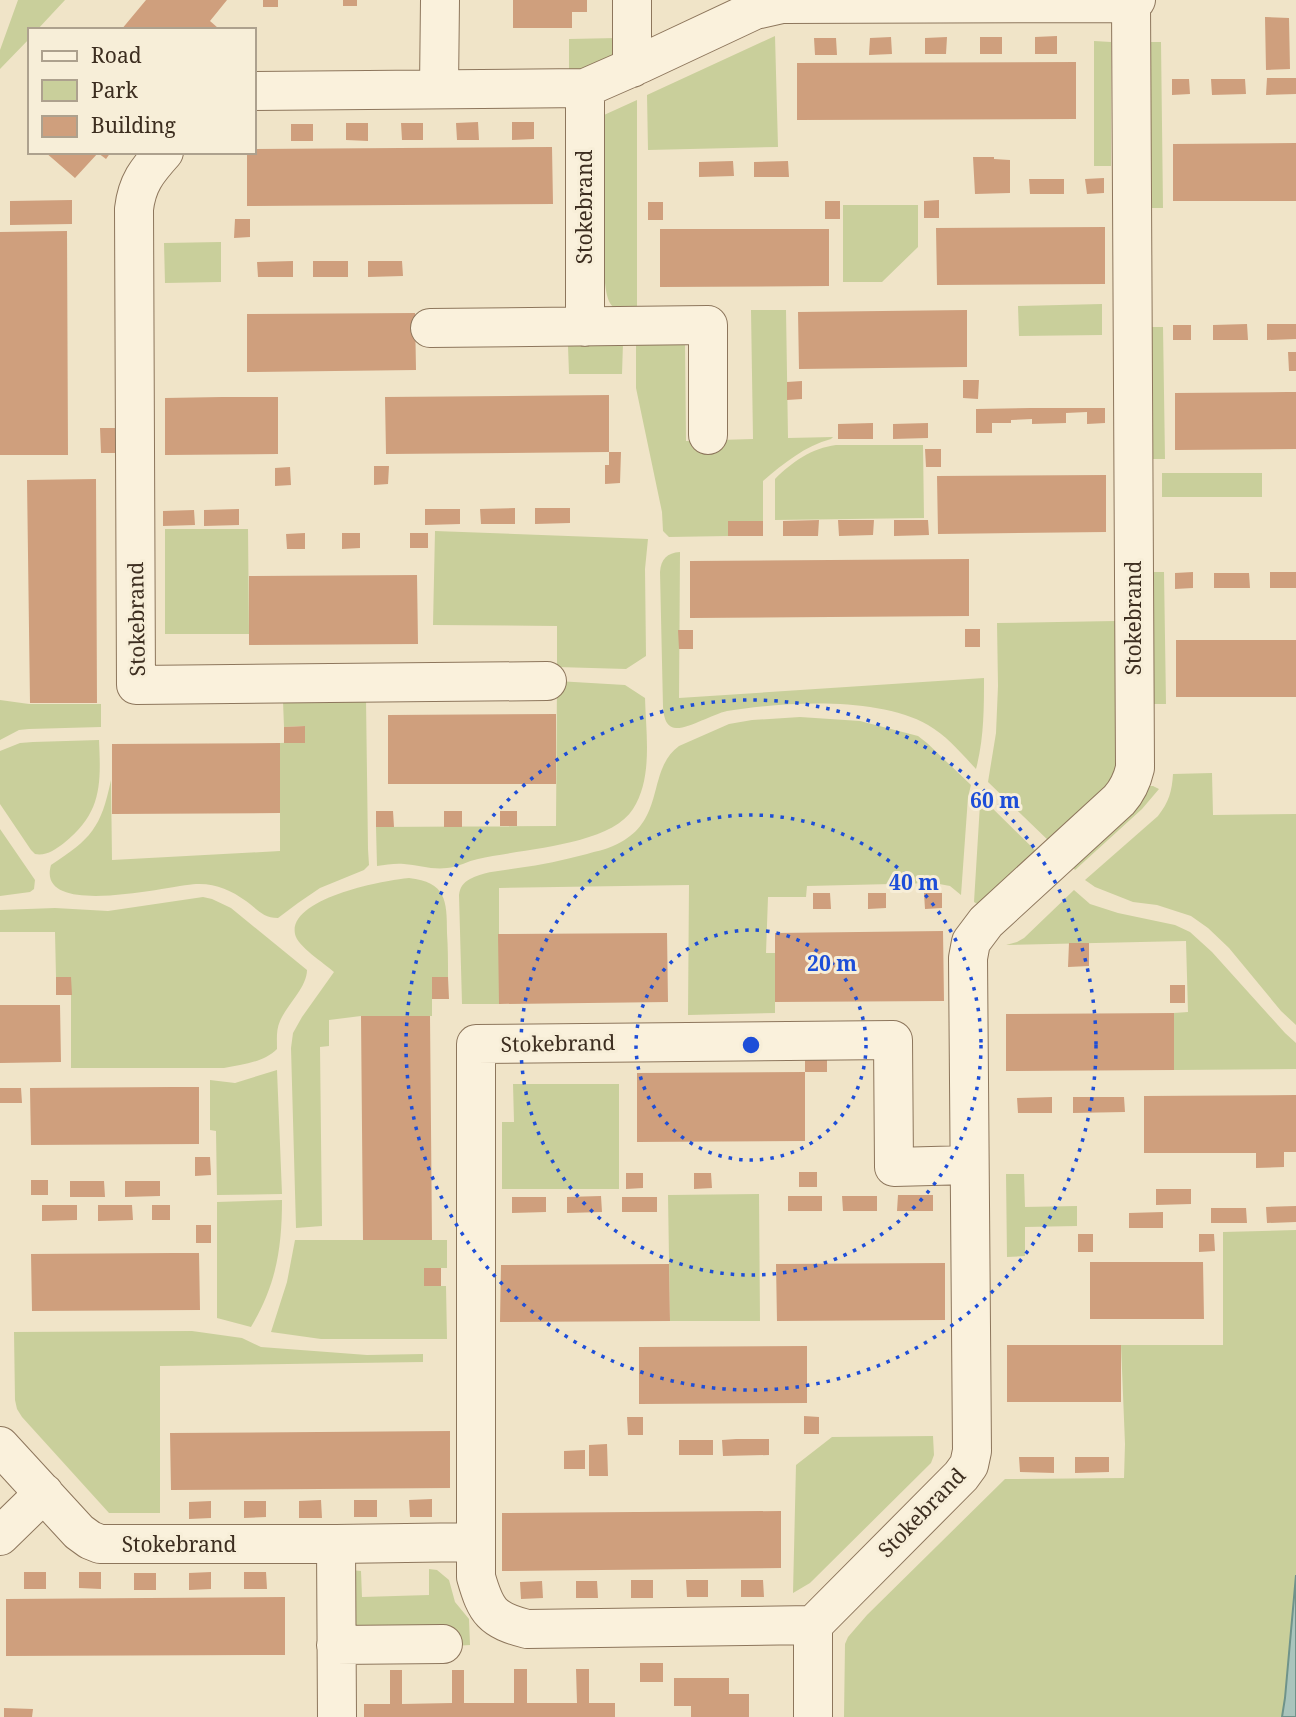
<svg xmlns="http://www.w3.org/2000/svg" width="1296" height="1717" font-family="'Noto Serif',serif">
  <rect width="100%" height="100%" fill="#f0e4c8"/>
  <!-- green -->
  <path fill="#c9cf9b" d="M18,0H65L37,30H30V38L0,69V50Z
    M775,36L778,147L648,150L647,95Z
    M617,38V57L583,69L569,71V39Z
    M1094,41L1111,42V166H1094Z
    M1145,42H1161L1163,208H1147Z
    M637,100V316C613,310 608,309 605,283L604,115Z
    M843,205H918V247L882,282H843Z
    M221,242V282L165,283L164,243Z
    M1102,304V335L1019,336L1018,306Z
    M751,310H786L788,438L833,437L831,439C805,446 784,463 763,481V521H729L728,536L669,537L663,531L662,512L636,388V343H685L686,441L753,439Z
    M1147,327H1163L1165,459H1148Z
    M577,343H623L622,374H569L568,346Z
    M836,445H923L924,518L775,520V479C792,462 812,448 836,445Z
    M1162,473H1262V497H1162Z
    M165,529H248L249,634H165Z
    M435,531L648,539L645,569L646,656L626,669L557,667V626L433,625Z
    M680,552L679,698L984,678C984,709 984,739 976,769C961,753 947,736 928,725C877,696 783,702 727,711C713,714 688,729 676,728C665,727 664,716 663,707L660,572C661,559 667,553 680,552Z
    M1149,572H1164L1166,704H1149Z
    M1115,621L1116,761L1115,775L1109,788L1052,844L988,782L996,733L998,686L997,623Z
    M557,681L625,685L645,698C646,734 653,778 633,809C610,846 519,849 478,859C468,861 458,867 447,868C433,870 418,865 404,864C395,863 386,865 377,866L376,827L556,826Z
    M366,699L368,849L369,865L364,870L320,888L298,903L278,918C263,918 257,909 246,901C231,890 215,883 196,884C172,885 35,920 51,865C91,839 101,828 111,780L112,860L280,851V743L305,742V726L284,727L283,701Z
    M0,700L29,704H101V727L29,729L19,730L0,740Z
    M800,717L860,721L918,736L927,743L971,785L968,797L961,895L950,886L934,883L807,886L806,897H768L766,953H775V1013L688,1015L689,885L499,888V1004H462L459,895C460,887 463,883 470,879C485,871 502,871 518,868C541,865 564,860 587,854C596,851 605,850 613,846C668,823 645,771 679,746L729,724L752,720Z
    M99,740C101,784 102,813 64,843C55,850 46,856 35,854L31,850L0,804V751L20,743L33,742Z
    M1212,773L1213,815L1296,814V1025L1281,1011L1229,948L1208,928L1191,916L1157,905L1133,902L1095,887L1085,880L1158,816C1169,802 1172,791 1173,774Z
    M1148,786H1153L1159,789L1142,809L1075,870L1068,862Z
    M983,799L1041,856L984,908L974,902L980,804Z
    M0,829L35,880L34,889L30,892L0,896Z
    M409,878C446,882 447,900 447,933C448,947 448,962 448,977L432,978V1016H361L329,1020V1046L320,1047L322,1226L296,1228L291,1048L293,1033L302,1017L334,972C324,963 297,946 295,934C288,898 385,880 409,878Z
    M1074,890L1090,904L1118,913L1175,925L1190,932L1212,952L1285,1033L1296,1043V1069L1174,1070V1013L1188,1012L1186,941L1006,945L1017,942L1024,938Z
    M203,897L212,899L231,908L307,970C307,987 287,1005 280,1021C276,1030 277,1039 277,1049C264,1062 242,1065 224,1068H71V978L56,977L55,932H0V910L55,908L108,911Z
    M277,1070L282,1194L217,1195L216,1131L210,1130V1080L235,1083Z
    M513,1084H619V1189H502V1122H514Z
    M1006,1174H1024L1025,1207L1077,1206V1226L1025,1227V1256L1007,1257Z
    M759,1194L760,1321H670L668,1195Z
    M282,1200C282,1249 276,1285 251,1327L217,1318V1202Z
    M1296,1230V1575L1285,1698L1282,1717H844L845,1644L848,1637L867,1615L1005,1479L1124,1478L1125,1444L1121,1345H1223V1232Z
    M295,1240H447V1268H424V1286H446L447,1339H321L271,1332L287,1282Z
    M192,1331L242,1338L261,1347L367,1355L423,1354V1362L160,1366V1513H109L22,1417L17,1409L15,1400L14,1332Z
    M933,1436L934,1455L931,1463L810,1583L793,1593L796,1465L832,1437Z
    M429,1569L437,1570L449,1580L455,1602L469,1619L470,1645L454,1646L361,1631L353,1623L351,1570L361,1571L362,1597L429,1595Z"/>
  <!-- water -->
  <path fill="#a9c4bc" stroke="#6f938a" stroke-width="2" d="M1296,1575V1717H1282L1285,1698Z"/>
  <!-- building -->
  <path fill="#cf9f7d" d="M146,0H227L210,21L218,28L216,30H121Z
    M263,0H278V7H263Z
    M343,0H357V6H343Z
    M513,0H587V12H572V28H513Z
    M1265,17L1289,18L1290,69L1266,70Z
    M1057,36V54H1035V37Z
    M891,37L892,54L869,55L870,38Z
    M947,37L946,54H925V38Z
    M980,37H1002V54H980Z
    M814,38H836L837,55H815Z
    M1076,62V119L797,120V63Z
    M1267,78H1296V94L1266,95Z
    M1172,79H1189L1190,94L1172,95Z
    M1211,79H1245L1246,94L1212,95Z
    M478,122L479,140H457L456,123Z
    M512,122H534V139L512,140Z
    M346,123H368V141L346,140Z
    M401,123H423V140H402Z
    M291,124H313V141H291Z
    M1296,143V201H1173V144Z
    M552,147L553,204L247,206V152H254V149Z
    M45,152H111L106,159L98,153L75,178Z
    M973,157H994V159L1010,160V193L975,194Z
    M733,161L734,176L699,177V162Z
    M788,161L789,177H754V162Z
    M1104,178V193L1087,194L1085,179Z
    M1029,179H1064V194H1030Z
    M72,200V224L10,225V201Z
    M939,200V218H924V201Z
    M825,201H840V219H825Z
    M648,202H663V220H648Z
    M235,219H250V237L234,238Z
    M1105,227V284L937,285L936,228Z
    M660,229H829V286L660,287Z
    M67,231L68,455H0V232Z
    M293,261V277H258L257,262Z
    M313,261H348V277H313Z
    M368,261H402L403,276L368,277Z
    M967,310V367L799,369L798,312Z
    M415,313L416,370L247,372V314Z
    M1247,324L1248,340H1213V325Z
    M1267,324H1296V339L1267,340Z
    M1173,325H1191V340H1173Z
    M1288,352H1296V371H1289Z
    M963,380H979L978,399L963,398Z
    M802,381V399L787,400V382Z
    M1287,392H1296V449L1175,450V393Z
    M609,395V452L386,454L385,397Z
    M222,397H278V454L165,455V398Z
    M1031,408H1105V423L1087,424V412L1066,413V423L1032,424V419L1011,420V423H992V433H976V409Z
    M873,423V439H838V424Z
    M928,423V438L893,439V424Z
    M100,428H116V453H101Z
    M925,449H941V467H926Z
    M609,452H621L620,483L605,484V465H609Z
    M374,466H389L388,484L374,485Z
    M290,467L291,485L275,486V468Z
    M1106,475V532L938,534L937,476Z
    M96,479L97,703H30L27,480Z
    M515,508V524H481L480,509Z
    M535,508H570V523L535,524Z
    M239,509V525L204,526V510Z
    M425,509H460V524L425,525Z
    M194,510L195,525L163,526V511Z
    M819,520L818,536H783V521Z
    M838,520H874L873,535L839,536Z
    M894,520H928L929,535L894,536Z
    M728,521H763V536H728Z
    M305,533V549H287L286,534Z
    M342,533H360V548L342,549Z
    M410,533H428V548H410Z
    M969,559V616L690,618V561Z
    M1193,572V588L1175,589V573Z
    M1270,572H1296V588H1270Z
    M1214,573H1249L1250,588H1214Z
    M417,575L418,644L249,645V576Z
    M965,629H980V647H965Z
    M678,630H693V649H679Z
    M1176,640H1296V697H1176Z
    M556,714V784H388V715Z
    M305,726V743H284V727Z
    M280,743V813L112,814V744Z
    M376,811H393L394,827H376Z
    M444,811H462V827H444Z
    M500,811H517V826H500Z
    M813,893H830L831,909H813Z
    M868,893H886V908L868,909Z
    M924,893H942V908L925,909Z
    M943,931L944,1001L775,1002V933Z
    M667,933L668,1002L499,1004L498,934Z
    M1069,943H1089V966L1068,967Z
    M56,977H71L72,995H56Z
    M432,977H448L449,999H432Z
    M1170,985H1185V1003H1170Z
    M0,1005H60L61,1062L0,1063Z
    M1174,1013V1070L1006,1071V1014Z
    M361,1016H430L432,1240H363Z
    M827,1055V1072H805V1059Z
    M805,1072V1141L637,1142V1073Z
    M171,1087H199V1144L31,1145L30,1088Z
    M0,1088H21L22,1103H0Z
    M1296,1095V1152H1284V1167L1256,1168V1153H1144V1096Z
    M1052,1097V1113H1018L1017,1098Z
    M1073,1097H1124L1125,1112L1073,1113Z
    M195,1157H210L211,1175L195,1176Z
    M799,1172H817V1187H799Z
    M626,1173H643V1188L626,1189Z
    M694,1173H711L712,1188L694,1189Z
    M31,1180H48V1195H31Z
    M70,1181H104L105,1197H70Z
    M125,1181H160V1196L125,1197Z
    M1156,1189H1191V1204L1156,1205Z
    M898,1195H933V1211H897Z
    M601,1196L602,1212L567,1213V1197Z
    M788,1196H822V1211H788Z
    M842,1196H877V1211H843Z
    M512,1197H546V1212L512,1213Z
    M622,1197H657V1212H622Z
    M42,1205H77V1220L42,1221Z
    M98,1205H132L133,1220L98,1221Z
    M152,1205H170V1220H152Z
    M1296,1206V1222L1267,1223L1266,1207Z
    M1211,1208H1246L1247,1223H1211Z
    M1163,1212V1228H1129V1213Z
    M196,1225H211V1243H196Z
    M1078,1234H1093V1252H1078Z
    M1199,1234H1214L1215,1251L1199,1252Z
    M172,1253H199L200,1310L32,1311L31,1254Z
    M1090,1262H1203L1204,1319H1090Z
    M945,1263V1320L777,1321L776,1264Z
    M669,1264L670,1321L500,1322L501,1265Z
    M424,1268H441V1286H424Z
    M1007,1345H1121V1402H1007Z
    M807,1346V1403L639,1404V1347Z
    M804,1416L819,1417V1434H804Z
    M627,1417H643V1435H628Z
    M450,1431V1488L171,1490L170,1433Z
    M736,1439H769V1455L723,1456L722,1440Z
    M679,1440H713V1455H679Z
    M607,1444L608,1476H589V1445Z
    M585,1450V1469H564V1451Z
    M1019,1457H1054V1473L1020,1472Z
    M1075,1457H1109V1472L1075,1473Z
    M432,1499V1517H410L409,1500Z
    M321,1500L322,1518H299V1501Z
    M354,1500H377V1517H354Z
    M211,1501V1518L189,1519V1502Z
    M244,1501H266V1517L244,1518Z
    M781,1511V1568L502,1571V1513Z
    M24,1572H46V1589H24Z
    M79,1572H101V1589L79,1588Z
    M211,1572V1589L189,1590V1573Z
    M244,1572H266L267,1589H244Z
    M134,1573H156V1590H134Z
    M631,1580H653V1598H631Z
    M686,1580H708V1597H687Z
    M741,1580H763L764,1597H741Z
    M542,1581L543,1598L521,1599L520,1582Z
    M576,1581H597L598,1598H576Z
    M285,1597V1655L6,1656V1599Z
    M640,1663H663V1682H640Z
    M514,1669H527V1703H577L576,1669H589V1703H615V1717H364V1704H390V1670H402V1704L452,1703V1670H464V1703H514Z
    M674,1678H729V1694H749V1717H691V1706H674Z
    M4,1708L33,1709L32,1717H4Z"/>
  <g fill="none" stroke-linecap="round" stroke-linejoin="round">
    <defs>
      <path id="minor" d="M632,0V68
        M439,88L440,0
        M254,91L585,88L642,63L755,10L782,4L1131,3
        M164,152C147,171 137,183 134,209L136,685L547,681
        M585,327V88
        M430,328L708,325V435
        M0,1446L79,1532L90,1540L100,1544H336L476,1542
        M0,1536L44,1493
        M336,1544L337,1717
        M813,1625L527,1629C492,1620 486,1612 476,1577V1044L893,1040L894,1167L969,1165
        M336,1645L443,1644
        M813,1717V1625L961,1476L969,1465L972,1451L968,958L971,942L986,922L1119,800C1128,790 1132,781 1135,768L1131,3L1136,0"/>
    </defs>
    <!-- minor casing -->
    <use href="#minor" stroke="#8d765c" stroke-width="40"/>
    <!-- minor -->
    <use href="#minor" stroke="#faf1dc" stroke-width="38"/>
  </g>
  <!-- distance rings -->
  <g fill="none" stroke="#1d4ed8" stroke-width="3.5" stroke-dasharray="3.5 7">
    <circle cx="751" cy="1045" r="115"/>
    <circle cx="751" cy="1045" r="230"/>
    <circle cx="751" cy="1045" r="345"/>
  </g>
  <g text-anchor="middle" stroke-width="6" stroke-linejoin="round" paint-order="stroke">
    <!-- street labels -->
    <g font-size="21" fill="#3d2e20" stroke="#f7eed8">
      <text transform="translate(585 207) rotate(-90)" y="7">Stokebrand</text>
      <text transform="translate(1134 618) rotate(-90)" y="7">Stokebrand</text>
      <text transform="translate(137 619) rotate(-91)" y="7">Stokebrand</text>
      <text transform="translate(558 1044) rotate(-1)" y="7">Stokebrand</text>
      <text transform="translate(922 1513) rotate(-46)" y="7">Stokebrand</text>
      <text x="179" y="1552">Stokebrand</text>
    </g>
  </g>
  <circle cx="751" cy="1045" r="10" fill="#1d4ed8" stroke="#f7eed8" stroke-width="3.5"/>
  <g font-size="21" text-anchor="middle" font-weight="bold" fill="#1d4ed8" stroke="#f7eed8" stroke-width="6" stroke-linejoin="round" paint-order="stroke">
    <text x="995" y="808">60 m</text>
    <text x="914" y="890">40 m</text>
    <text x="832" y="971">20 m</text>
  </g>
  <!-- legend -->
  <rect x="28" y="28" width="228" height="126" fill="#f7eed8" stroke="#ada18e" stroke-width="2"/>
  <rect x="42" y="51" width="35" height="10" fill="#faf1dc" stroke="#ada18e" stroke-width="2"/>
  <text x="91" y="63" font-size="21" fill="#3d2e20">Road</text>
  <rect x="42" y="80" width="35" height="21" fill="#c9cf9b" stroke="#ada18e" stroke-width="2"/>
  <text x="91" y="98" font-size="21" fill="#3d2e20">Park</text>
  <rect x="42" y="116" width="35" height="21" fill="#cf9f7d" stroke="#ada18e" stroke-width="2"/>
  <text x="91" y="133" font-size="21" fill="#3d2e20">Building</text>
</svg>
